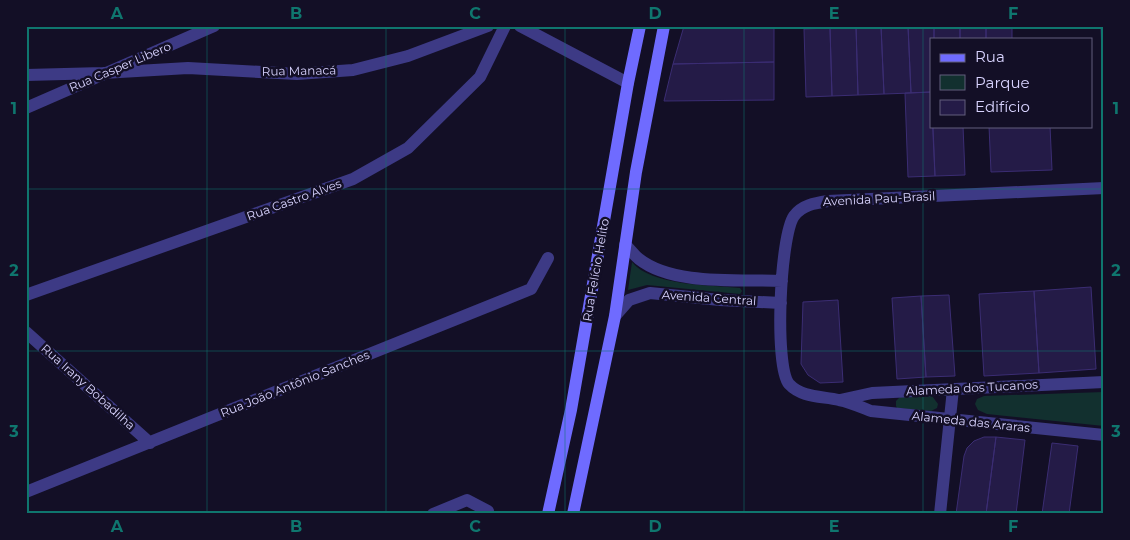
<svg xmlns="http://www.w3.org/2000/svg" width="1130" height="540" font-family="Montserrat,sans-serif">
  <rect width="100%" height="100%" fill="#130f26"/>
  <!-- green -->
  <path fill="#12302f" d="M632,262C651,286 711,285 740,288L742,291L740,294L647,285L628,290Z
    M1104,392V426L987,414L978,410L975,404L977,399L984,396Z
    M932,396L938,404L937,408L931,411L897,408L896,406V401L900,397Z"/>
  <!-- building -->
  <path fill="#241b47" stroke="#3b2d73" d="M684,26H774V62L673,64Z
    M856,26H881L884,94L858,95Z
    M856,26L858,95L832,96L830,28Z
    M881,26H908L911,93L884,94Z
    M908,26H934V39H931V92L911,93Z
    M934,26H960V39H934Z
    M960,26H986V39H960Z
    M986,26H1012V39H986Z
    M1101,26H1104V86H1103Z
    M830,28L832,96L806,97L804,29Z
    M774,62V100L664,101L673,64Z
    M931,92L935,176L908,177L905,93Z
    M933,126H963L965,175L935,176Z
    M989,126H1050L1052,170L991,172Z
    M1091,287L1096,369L1039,373L1034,291Z
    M1034,291L1039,373L984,376L979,294Z
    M949,295L955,376L926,377L921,296Z
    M921,296L926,377L897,379L892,298Z
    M838,300L843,382L820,383L808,375L801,364L803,302Z
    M984,437H996L986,514H956L964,456L967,448L974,441Z
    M996,437L1025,440L1016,514H986Z
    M1052,443L1078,446L1069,514H1042Z"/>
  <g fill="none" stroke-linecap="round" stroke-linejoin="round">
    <!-- street -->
    <path stroke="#3d3a85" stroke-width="12" d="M520,26L628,83
      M26,75L103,73L188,68L297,74L353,70L408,56L488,26
      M26,108L214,26
      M1104,188L828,201C815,203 802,205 794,216C780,236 774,366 789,384C802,398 822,396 839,400C850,402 861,407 871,411L1104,435
      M625,245C630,249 634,255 639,259C673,286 740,279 782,281
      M26,295L353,179L408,148L480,77L505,26
      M615,316L629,300L650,293L720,300L781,303
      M26,332L150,443
      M840,400L872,393L1104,382
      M26,492L531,289L548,258
      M433,514L467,500L488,511
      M940,514L953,389"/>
    <!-- secondary -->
    <path stroke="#6f6bff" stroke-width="12" d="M548,514L571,410L628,83L640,26
      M573,514L615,316L636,172L664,26"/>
  </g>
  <!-- grid -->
  <path fill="none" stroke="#0f766e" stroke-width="1" stroke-opacity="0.55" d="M207,26V514M386,26V514M565,26V514M744,26V514M923,26V514M26,189H1104M26,351H1104"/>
  <g text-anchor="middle" stroke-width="5" stroke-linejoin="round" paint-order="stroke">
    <!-- street labels -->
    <g font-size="12" fill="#d9d4ff" stroke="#130f26">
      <text transform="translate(120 67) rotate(-23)" y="4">Rua Casper Libero</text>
      <text transform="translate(299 71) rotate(-1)" y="4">Rua Manacá</text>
      <text transform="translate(879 199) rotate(-3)" y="4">Avenida Pau-Brasil</text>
      <text transform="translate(294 200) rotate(-20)" y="4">Rua Castro Alves</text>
      <text transform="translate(596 270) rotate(-80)" y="4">Rua Felício Helito</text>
      <text transform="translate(709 298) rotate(4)" y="4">Avenida Central</text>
      <text transform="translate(295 384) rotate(-22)" y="4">Rua João Antônio Sanches</text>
      <text transform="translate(88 387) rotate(42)" y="4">Rua Irany Bobadilha</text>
      <text transform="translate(972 388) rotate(-3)" y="4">Alameda dos Tucanos</text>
      <text transform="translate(971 422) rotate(6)" y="4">Alameda das Araras</text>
    </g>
  </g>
  <!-- border -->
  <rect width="1130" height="540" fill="none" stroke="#130f26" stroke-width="55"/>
  <!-- legend -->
  <rect x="930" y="38" width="162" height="90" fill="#130f26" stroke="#625e7d"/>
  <rect x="940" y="54" width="25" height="8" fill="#6f6bff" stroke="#625e7d"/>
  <text x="975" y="62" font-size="15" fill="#d9d4ff">Rua</text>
  <rect x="940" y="75" width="25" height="15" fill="#12302f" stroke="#625e7d"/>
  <text x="975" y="88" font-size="15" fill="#d9d4ff">Parque</text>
  <rect x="940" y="100" width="25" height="15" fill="#241b47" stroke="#625e7d"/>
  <text x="975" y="112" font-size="15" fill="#d9d4ff">Edifício</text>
  <rect x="28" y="28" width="1074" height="484" fill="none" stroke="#0f766e" stroke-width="2"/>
  <g font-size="16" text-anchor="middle" font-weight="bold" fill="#0f766e">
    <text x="117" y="19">A</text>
    <text x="296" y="19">B</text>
    <text x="475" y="19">C</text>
    <text x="655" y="19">D</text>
    <text x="834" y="19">E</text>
    <text x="1013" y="19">F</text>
    <text x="14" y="114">1</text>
    <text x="1116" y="114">1</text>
    <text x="14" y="276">2</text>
    <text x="1116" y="276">2</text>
    <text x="14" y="437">3</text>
    <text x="1116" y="437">3</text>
    <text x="117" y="532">A</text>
    <text x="296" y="532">B</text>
    <text x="475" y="532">C</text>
    <text x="655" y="532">D</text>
    <text x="834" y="532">E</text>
    <text x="1013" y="532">F</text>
  </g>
</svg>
